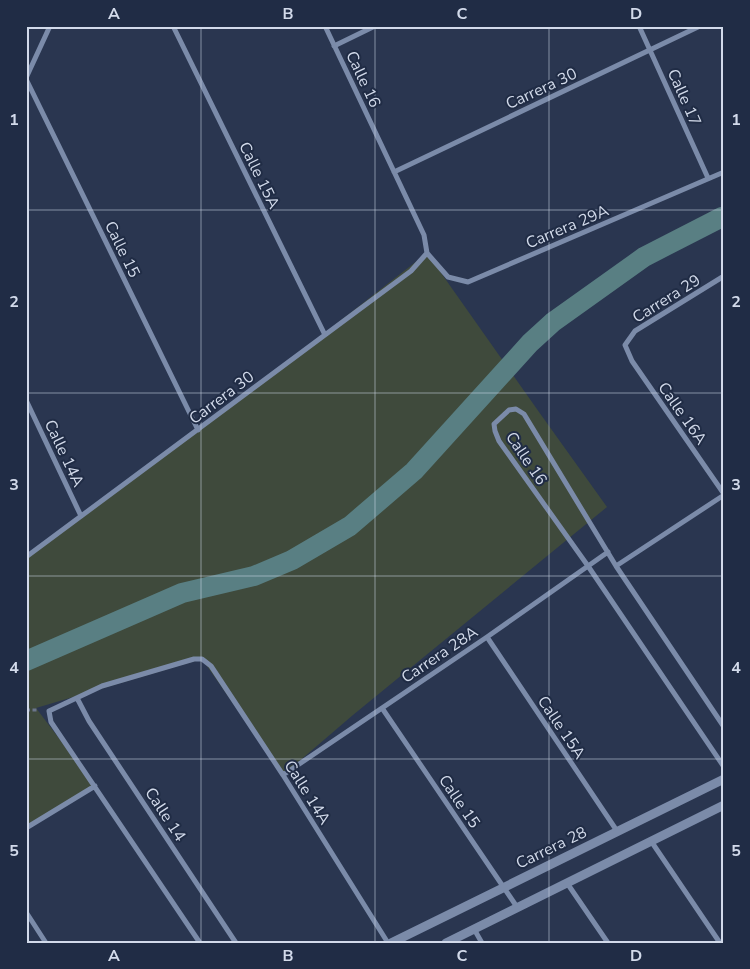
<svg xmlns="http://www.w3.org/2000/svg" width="750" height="969" font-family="'Nunito Sans',sans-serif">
  <rect width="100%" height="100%" fill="#2a3650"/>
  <!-- green -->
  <path fill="#3f4a3c" d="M427,253L539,412L607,507L353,715L283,775L202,659L36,708L95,786L26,828V557L258,385Z"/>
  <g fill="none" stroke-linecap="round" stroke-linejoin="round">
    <!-- canal -->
    <path stroke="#597f83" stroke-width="20" d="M26,661L182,593L254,576L292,560L350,526L414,471L530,343L553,322L644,257L722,217"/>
    <!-- path -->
    <path stroke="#6b758b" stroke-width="3" stroke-dasharray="4 2.5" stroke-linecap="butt" d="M26,710H38"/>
    <!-- minor -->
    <path stroke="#7b8ba9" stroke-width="5" d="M173,26L325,335
      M325,26L424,235L427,253
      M639,26L708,178
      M334,46L375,26
      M26,78L50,26
      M26,79L198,430
      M394,172L700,26
      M427,253L448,277L468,282L724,172
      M724,276L635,331L625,345L632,361L724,494
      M26,400L81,516
      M26,557L411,271L427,253
      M616,566L724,495
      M487,637L617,831
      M77,698L89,721L236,943
      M382,708L517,907
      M724,727L616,566L524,414L516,409L509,410L494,424L495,431L499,441L588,566L724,767
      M283,775L487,637L608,552
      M26,828L95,786
      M651,841L720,943
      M567,883L608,943
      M26,912L46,943
      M474,929L482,943
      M200,943L51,722L49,711L102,686L194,659H202L211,666L283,775L388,943"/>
    <!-- tertiary -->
    <path stroke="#7b8ba9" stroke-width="9" d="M391,943L724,779
      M446,943L724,805"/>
  </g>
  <!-- grid -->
  <path fill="none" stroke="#d2daea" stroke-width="1" stroke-opacity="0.55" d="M201,26V943M375,26V943M549,26V943M26,210H724M26,393H724M26,576H724M26,759H724"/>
  <g text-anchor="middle" stroke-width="4" stroke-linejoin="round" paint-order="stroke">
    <!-- street labels -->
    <g font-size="16" fill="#d2daea" stroke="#202c45">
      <text transform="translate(364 79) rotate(65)" y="6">Calle 16</text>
      <text transform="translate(541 88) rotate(-25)" y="6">Carrera 30</text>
      <text transform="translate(685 97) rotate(66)" y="6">Calle 17</text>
      <text transform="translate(260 175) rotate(64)" y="6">Calle 15A</text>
      <text transform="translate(567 226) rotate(-23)" y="6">Carrera 29A</text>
      <text transform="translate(123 249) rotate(64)" y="6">Calle 15</text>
      <text transform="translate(666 298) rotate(-32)" y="6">Carrera 29</text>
      <text transform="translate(221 397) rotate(-37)" y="6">Carrera 30</text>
      <text transform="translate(683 413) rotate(55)" y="6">Calle 16A</text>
      <text transform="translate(65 453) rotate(65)" y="6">Calle 14A</text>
      <text transform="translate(527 458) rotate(56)" y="6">Calle 16</text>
      <text transform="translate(439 654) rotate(-34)" y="6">Carrera 28A</text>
      <text transform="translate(562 727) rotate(56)" y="6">Calle 15A</text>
      <text transform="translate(308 792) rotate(58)" y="6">Calle 14A</text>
      <text transform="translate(460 801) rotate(56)" y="6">Calle 15</text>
      <text transform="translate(166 814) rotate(57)" y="6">Calle 14</text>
      <text transform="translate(551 847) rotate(-26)" y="6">Carrera 28</text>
    </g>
  </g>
  <!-- border -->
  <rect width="750" height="969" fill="none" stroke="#202c45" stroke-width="55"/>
  <rect x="28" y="28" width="694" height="914" fill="none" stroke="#d2daea" stroke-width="2"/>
  <g font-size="16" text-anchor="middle" font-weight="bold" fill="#d2daea">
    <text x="114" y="19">A</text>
    <text x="288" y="19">B</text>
    <text x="462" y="19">C</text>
    <text x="636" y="19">D</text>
    <text x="14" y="125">1</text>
    <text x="736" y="125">1</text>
    <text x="14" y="307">2</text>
    <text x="736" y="307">2</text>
    <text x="14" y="490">3</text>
    <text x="736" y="490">3</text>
    <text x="14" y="673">4</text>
    <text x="736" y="673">4</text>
    <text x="14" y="856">5</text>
    <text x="736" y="856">5</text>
    <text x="114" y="961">A</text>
    <text x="288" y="961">B</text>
    <text x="462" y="961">C</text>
    <text x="636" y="961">D</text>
  </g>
</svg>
